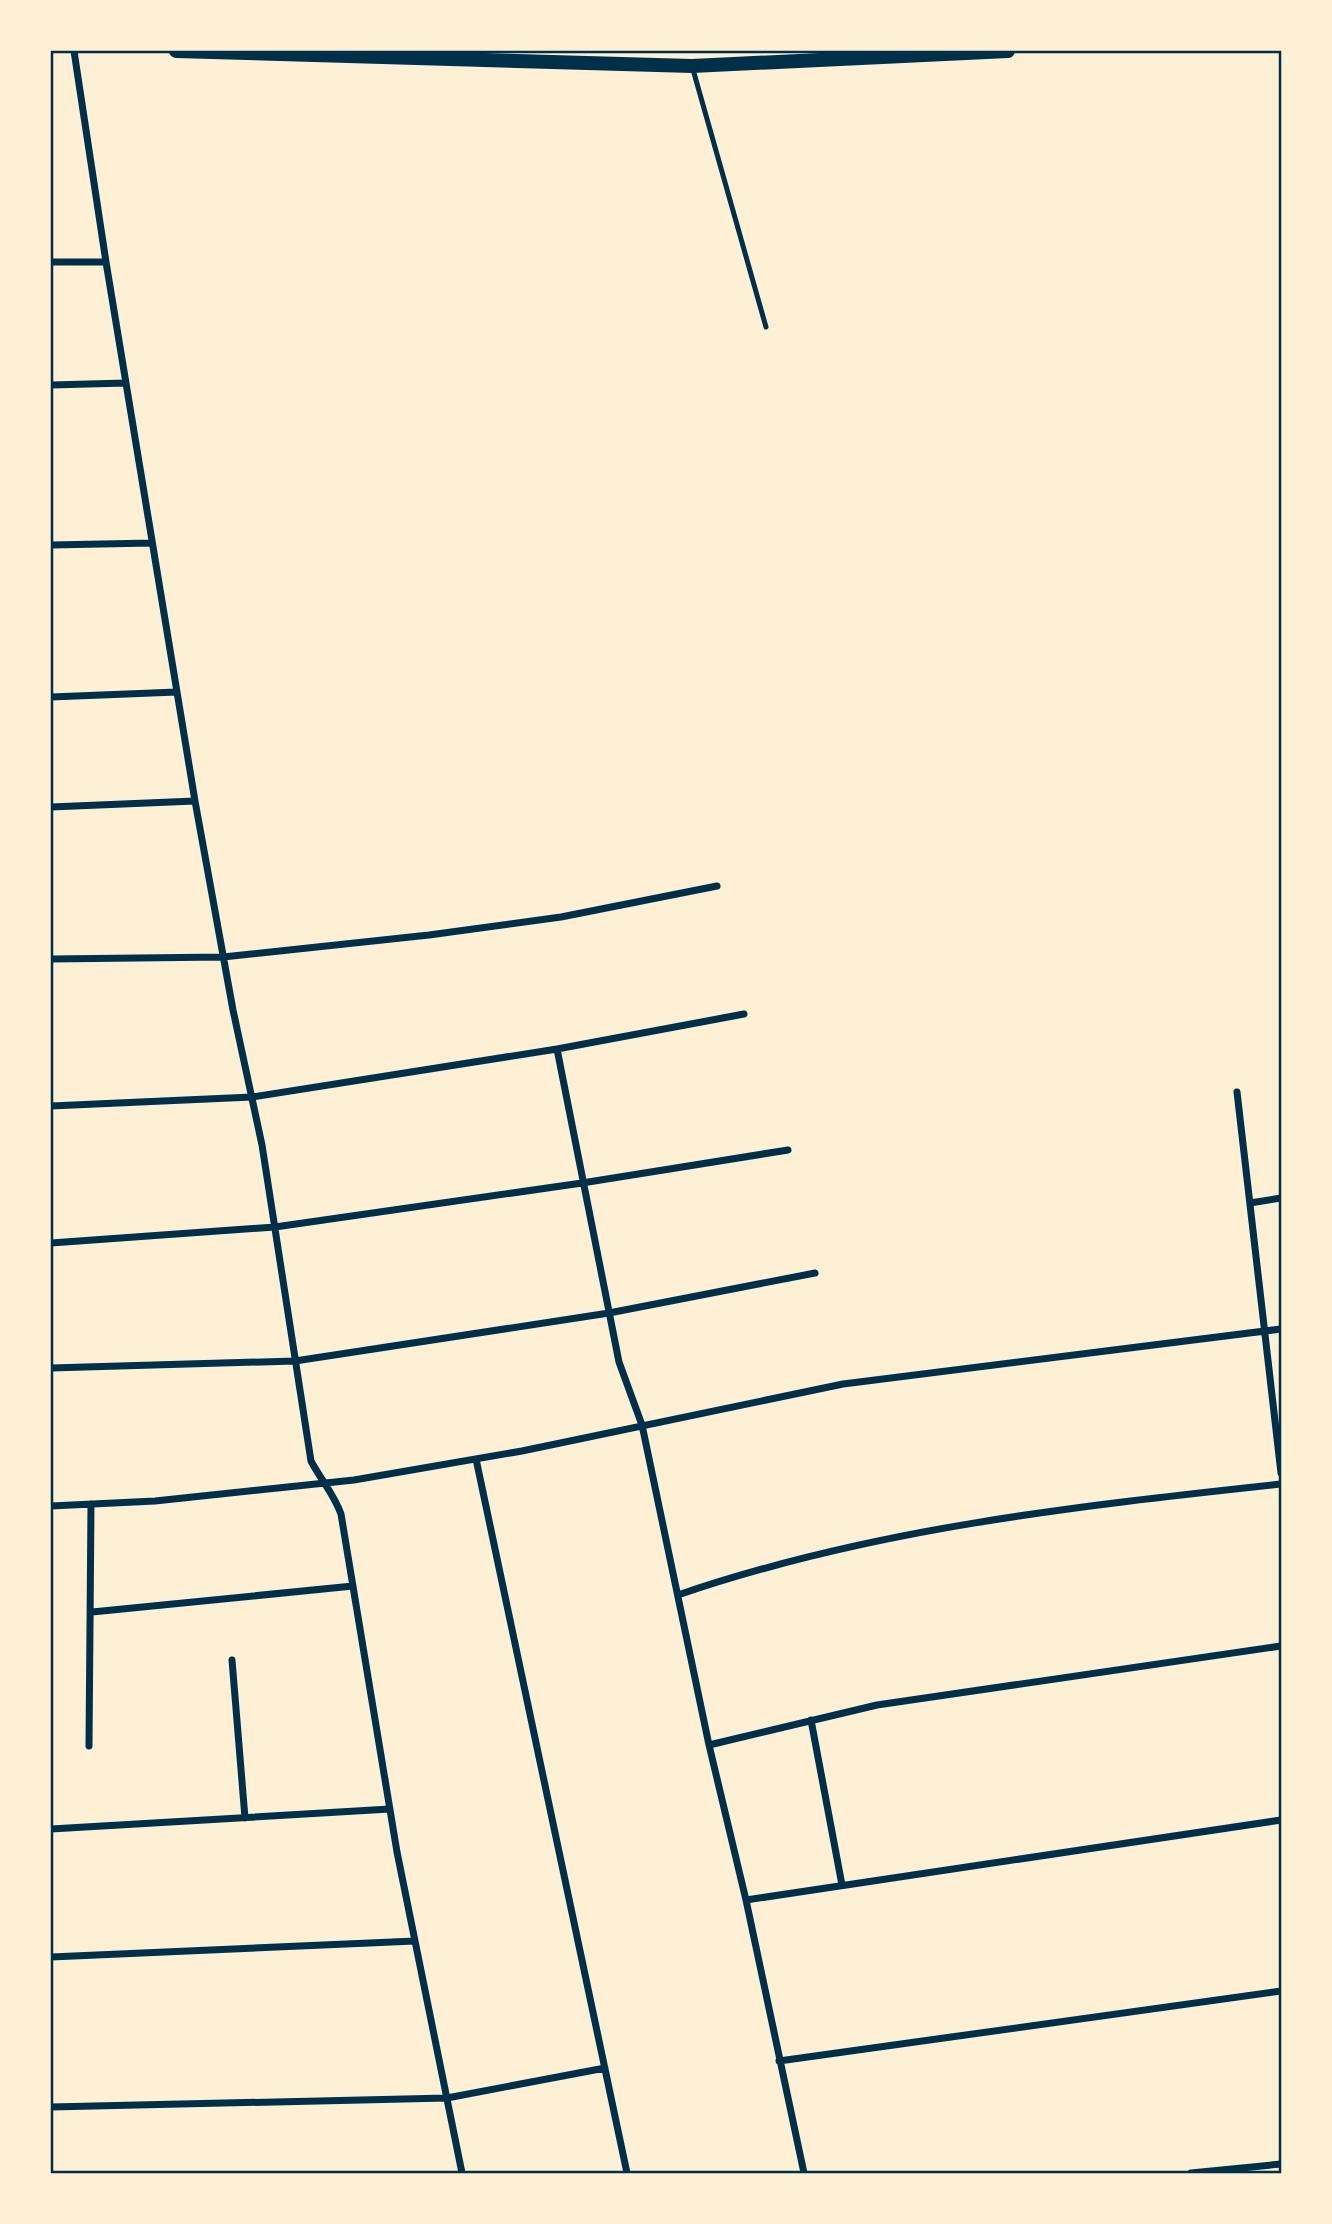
<svg xmlns="http://www.w3.org/2000/svg" width="1332" height="2224" font-family="'PT Sans',sans-serif">
  <rect width="100%" height="100%" fill="#fdf0d5"/>
  <g fill="none" stroke-linecap="round" stroke-linejoin="round">
    <!-- service -->
    <path stroke="#003049" stroke-width="5" d="M692,66L766,327"/>
    <!-- minor -->
    <path stroke="#003049" stroke-width="7" d="M74,51L106,262L195,801L233,1010L262,1145L311,1461C321,1480 334,1494 341,1514L397,1852L462,2173
      M51,262H106
      M51,385L126,383
      M51,545L152,543
      M51,697L177,692
      M51,807L195,801
      M51,959L223,957L429,935L561,917L717,886
      M557,1049L619,1362L642,1425L709,1745L746,1900L804,2173
      M1237,1092L1281,1473
      M51,1106L252,1097L557,1049L744,1014
      M1250,1203L1281,1198
      M51,1243L275,1227L582,1183L788,1150
      M51,1368L295,1361L609,1313L815,1273
      M476,1459L627,2173
      M51,1506L155,1501L354,1480L522,1451L843,1384L1281,1329
      M678,1595C873,1528 1078,1506 1281,1484
      M92,1612L353,1586
      M232,1660L245,1818
      M811,1720L842,1885
      M709,1745L877,1705L1281,1646
      M89,1746L91,1504
      M51,1829L390,1809
      M746,1900L1281,1820
      M51,1957L415,1941
      M779,2061L1281,1991
      M51,2107L447,2098L605,2068
      M1191,2173L1281,2164"/>
    <!-- secondary -->
    <path stroke="#003049" stroke-width="14" d="M176,51L692,66L1008,51"/>
  </g>
  <!-- border -->
  <rect width="1332" height="2224" fill="none" stroke="#fdf0d5" stroke-width="105"/>
  <rect x="52" y="52" width="1228" height="2120" fill="none" stroke="#003049" stroke-width="2.5"/>
</svg>
